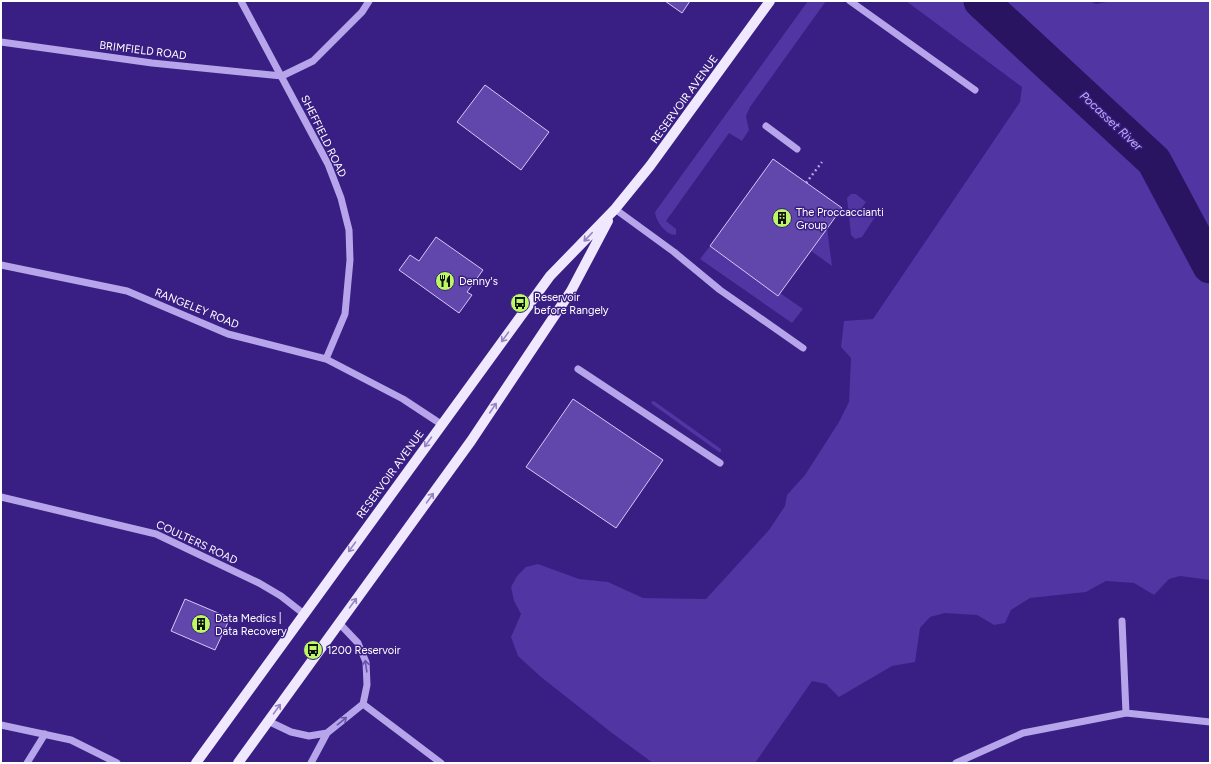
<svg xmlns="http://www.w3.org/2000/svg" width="1211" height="764" font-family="Figtree,sans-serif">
  <rect width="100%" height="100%" fill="#391e83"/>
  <!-- green -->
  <path fill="#5035a3" d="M808,1H826L750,107L746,116L749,130L742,141L729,133L666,221L676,229V235C665,235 656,221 655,212Z
    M906,1H1089L1096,4L1112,1H1210V580L1180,576L1169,579L1154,595L1134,583L1106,581L1086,592L1030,598L1011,610L1005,623L994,625L977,615L945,613L930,617L920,628L915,662L892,666L839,697L826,684L812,681L755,763H653L612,733L541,677L518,656L511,637L521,614L514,601L511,587L517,576L526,567L538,564L579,579L608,582L643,598L706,599L769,530L785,506L787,495L805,475L839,422L849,402L851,358L841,347L844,321L873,319L1020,102L1022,87Z
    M851,194H856L866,202L861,209L875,217L862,237L855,239L851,235L847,198Z
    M827,228L832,266L811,251Z
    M710,246L778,295L780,293L803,309L792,323L700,259Z
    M654,401L721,449V452H719L652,404L651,402Z"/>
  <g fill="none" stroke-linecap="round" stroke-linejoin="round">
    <!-- river -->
    <path stroke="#291462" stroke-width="35" d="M981,1L1154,161L1210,266"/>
  </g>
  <!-- building -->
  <path fill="#6146ac" stroke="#d5c9f7" d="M665,1H690L682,13Z
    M485,85L549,132L521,170L457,122Z
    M773,159L842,208L778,296L710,246Z
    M436,237L483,270L467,292L472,295L459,313L399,270L410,255L419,261Z
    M573,399L663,460L616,528L526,467Z
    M185,599L230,618L215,650L171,631Z"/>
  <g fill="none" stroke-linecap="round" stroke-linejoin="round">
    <!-- path -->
    <path stroke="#b6a5ea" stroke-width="2.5" stroke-dasharray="2 3" stroke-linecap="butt" d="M806,183L822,162"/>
    <!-- minor -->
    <path stroke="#b6a5ea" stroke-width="7" d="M241,1L328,164L341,198L349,230L350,260L345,314L326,359
      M850,1L975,90
      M1,42L152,63L282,76L313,61L362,12L369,1
      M766,126L797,149
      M615,209L674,252L720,290L803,348
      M1,265L127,291L228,334L326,359L403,399L441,424
      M578,369L720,463
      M1,497L156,534L259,583L281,596L304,614
      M1122,621L1126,713
      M363,704L441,763
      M268,721L291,732L309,736L327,733L363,704L367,685L366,662L358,643L339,623
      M1,725L71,740L117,763
      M27,763L45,734
      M311,763L327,733
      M956,763L1023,733L1126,713L1210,722"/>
    <!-- major -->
    <path stroke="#efe8fe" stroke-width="10" d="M196,763L550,276L615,209L650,166L770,1
      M238,763L471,441L571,291L608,221"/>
  </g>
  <!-- one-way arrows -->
  <defs><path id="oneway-shaft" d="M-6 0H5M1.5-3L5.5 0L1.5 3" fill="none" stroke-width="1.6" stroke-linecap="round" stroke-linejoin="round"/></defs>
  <g stroke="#9483c0">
    <use href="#oneway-shaft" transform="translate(588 237) rotate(134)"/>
    <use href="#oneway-shaft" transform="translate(505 337) rotate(126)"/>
    <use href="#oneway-shaft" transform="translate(493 408) rotate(-56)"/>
    <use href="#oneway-shaft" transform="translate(428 442) rotate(126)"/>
    <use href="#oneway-shaft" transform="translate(430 498) rotate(-54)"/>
    <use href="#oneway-shaft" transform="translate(352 547) rotate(126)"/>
    <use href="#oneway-shaft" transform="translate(353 603) rotate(-54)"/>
    <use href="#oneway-shaft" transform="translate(277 709) rotate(-54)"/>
  </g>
  <g stroke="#6b54ac">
    <use href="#oneway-shaft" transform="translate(366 666) rotate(-98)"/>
    <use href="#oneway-shaft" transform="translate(342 721) rotate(-39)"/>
  </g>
  <!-- icons -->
  <defs>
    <symbol id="building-disc" viewBox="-11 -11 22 22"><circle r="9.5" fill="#bcf864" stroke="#391e83"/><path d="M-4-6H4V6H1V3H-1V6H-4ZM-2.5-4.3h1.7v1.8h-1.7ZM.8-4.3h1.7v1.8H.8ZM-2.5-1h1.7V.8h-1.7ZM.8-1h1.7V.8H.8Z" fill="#111"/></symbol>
    <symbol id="restaurant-disc" viewBox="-11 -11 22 22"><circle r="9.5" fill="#bcf864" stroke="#391e83"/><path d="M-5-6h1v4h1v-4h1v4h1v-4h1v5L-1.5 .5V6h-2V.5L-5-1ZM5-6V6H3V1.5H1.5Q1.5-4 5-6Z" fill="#111"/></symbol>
    <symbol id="bus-disc" viewBox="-11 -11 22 22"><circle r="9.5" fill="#bcf864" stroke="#391e83"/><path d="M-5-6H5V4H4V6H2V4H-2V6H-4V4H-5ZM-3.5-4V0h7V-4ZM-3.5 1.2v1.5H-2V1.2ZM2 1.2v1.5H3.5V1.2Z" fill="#111"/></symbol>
  </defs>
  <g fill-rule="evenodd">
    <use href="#building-disc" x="771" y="207" width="22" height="22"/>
    <use href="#restaurant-disc" x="434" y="270" width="22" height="22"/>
    <use href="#bus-disc" x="509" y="292" width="22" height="22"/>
    <use href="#building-disc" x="190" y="613" width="22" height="22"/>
    <use href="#bus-disc" x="302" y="639" width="22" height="22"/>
  </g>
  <g text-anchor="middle" stroke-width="3" stroke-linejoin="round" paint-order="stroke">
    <!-- street labels -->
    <g font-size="11" fill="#fff" stroke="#391e83">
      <text transform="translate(143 50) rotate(7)" y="4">BRIMFIELD ROAD</text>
      <text transform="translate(684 99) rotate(-54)" y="4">RESERVOIR AVENUE</text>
      <text transform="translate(324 136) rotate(64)" y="4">SHEFFIELD ROAD</text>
      <text transform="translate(197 308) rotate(22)" y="4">RANGELEY ROAD</text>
      <text transform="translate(390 474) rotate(-54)" y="4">RESERVOIR AVENUE</text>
      <text transform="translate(197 542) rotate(25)" y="4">COULTERS ROAD</text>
    </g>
    <!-- poi labels -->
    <g font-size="11" fill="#fff" stroke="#391e83" text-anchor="start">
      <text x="796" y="216">The Proccaccianti<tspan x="796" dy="13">Group</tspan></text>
      <text x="459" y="285">Denny's</text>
      <text x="534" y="301">Reservoir<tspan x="534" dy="13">before Rangely</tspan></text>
      <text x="215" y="622">Data Medics |<tspan x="215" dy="13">Data Recovery</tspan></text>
      <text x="327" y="654">1200 Reservoir</text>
    </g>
    <!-- water labels -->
    <g font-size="12" font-style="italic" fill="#c0b0f1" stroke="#391e83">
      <text transform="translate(1111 121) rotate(43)" y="4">Pocasset River</text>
    </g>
  </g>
  <!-- border -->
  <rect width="1211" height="764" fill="none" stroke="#ffffff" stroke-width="4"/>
</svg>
